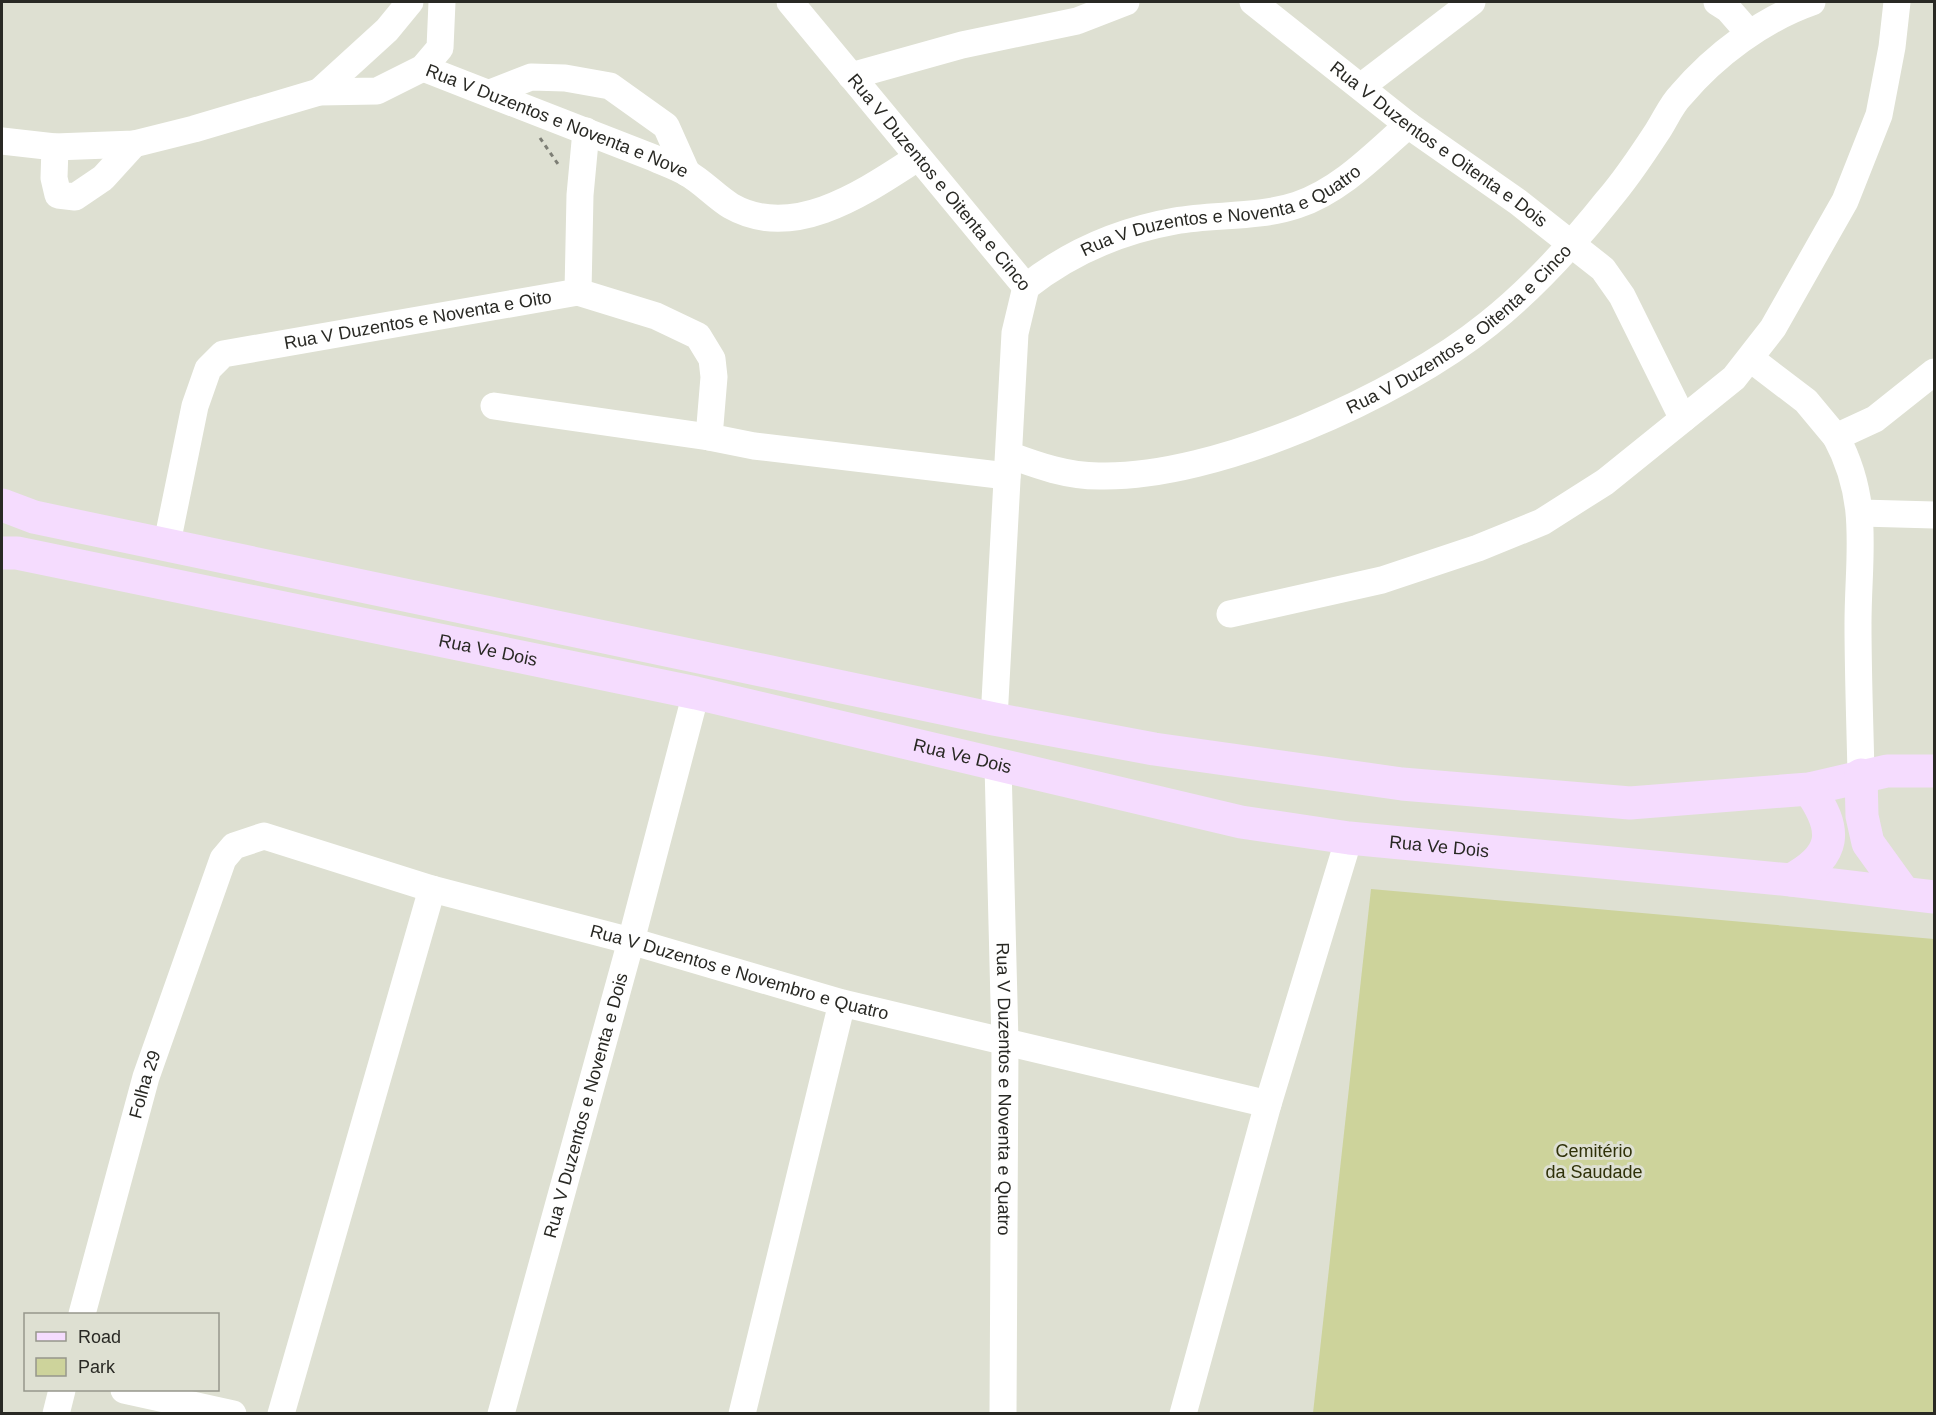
<svg xmlns="http://www.w3.org/2000/svg" width="1936" height="1415" font-family="Arial,sans-serif">
  <rect width="100%" height="100%" fill="#dee0d2"/>
  <!-- green -->
  <path fill="#cdd39b" d="M1371,889L1934,939V1413H1313Z"/>
  <g fill="none" stroke-linecap="round" stroke-linejoin="round">
    <!-- path -->
    <path stroke="#7d7e75" stroke-width="3" stroke-dasharray="4.5 4.5" stroke-linecap="butt" d="M540,138L560,167"/>
    <!-- minor -->
    <g stroke="#fff" stroke-width="27">
      <path id="s1" d="M790,2L1026,287"/>
      <path id="s2" d="M1253,2L1408,125L1518,202L1603,269L1622,296L1683,419"/>
      <path d="M1717,2L1728,9L1749,33"/>
      <path id="s3" d="M423,68L654,158C665,163 677,167 687,173C703,182 716,197 731,206C794,242 866,191 917,158"/>
      <path d="M851,76L962,45L1077,21L1126,2"/>
      <path d="M1362,86L1472,2"/>
      <path d="M319,92L387,30L410,2"/>
      <path d="M490,93L531,77L565,78L610,86L666,126L687,173"/>
      <path d="M2,141L55,147L134,144L194,129L319,92L377,91L423,68L440,48L442,2"/>
      <path d="M55,147L54,178L58,195L75,197L103,178L134,144"/>
      <path id="s4" d="M1026,287C1070,252 1119,231 1175,221C1215,214 1258,218 1297,205C1340,191 1375,154 1408,125"/>
      <path d="M578,292L580,195L586,131"/>
      <path d="M1751,359L1806,401L1836,437L1875,419L1934,372"/>
      <path d="M494,406L709,437"/>
      <path d="M1836,437C1871,502 1858,555 1858,624C1858,675 1860,725 1861,775"/>
      <path id="s5" d="M1009,455C1039,466 1067,476 1099,476C1215,479 1399,396 1488,324C1532,289 1573,244 1608,200C1626,179 1642,155 1657,132C1665,120 1671,105 1681,95C1715,55 1763,19 1812,2"/>
      <path d="M1861,513L1934,515"/>
      <path id="s6" d="M167,543L195,406L208,369L223,354L578,292L656,316L698,336L712,359L714,377L709,437L754,446L1007,476"/>
      <path d="M1230,614L1382,580L1478,548L1542,522L1605,482L1734,378L1773,328L1845,201L1879,115L1892,47L1897,2"/>
      <path d="M994,719L1015,333L1026,287"/>
      <path id="s7" d="M998,765L1005,1042L1003,1414"/>
      <path id="s8" d="M82,1314L146,1077L223,859L234,846L264,836L432,889L631,941L842,1003L1268,1104"/>
      <path d="M124,1390L233,1414"/>
      <path d="M56,1414L62,1390"/>
      <path d="M281,1414L432,889"/>
      <path id="s9" d="M501,1414L631,941L696,693"/>
      <path d="M742,1414L842,1003"/>
      <path d="M1183,1414L1268,1104L1349,838"/>
    </g>
    <!-- major -->
    <g stroke="#f5dcfe" stroke-width="33">
      <path d="M2,505L34,517L994,719L1154,749L1402,784L1630,803L1809,789L1887,771H1934"/>
      <path id="s10" d="M2,553H17L696,693L1241,822L1349,838L1791,880L1934,897"/>
      <path d="M1861,775L1862,816L1868,843L1904,893"/>
      <path d="M1791,880C1837,855 1838,830 1809,789"/>
    </g>
  </g>
  <g text-anchor="middle" stroke-width="6" stroke-linejoin="round" paint-order="stroke">
    <!-- street labels -->
    <g font-size="18" fill="#292924" stroke="#dee0d2">
      <text dy="6" stroke="none"><textPath href="#s3" startOffset="144">Rua V Duzentos e Noventa e Nove</textPath></text>
      <text dy="6" stroke="none"><textPath href="#s2" startOffset="234">Rua V Duzentos e Oitenta e Dois</textPath></text>
      <text dy="6" stroke="none"><textPath href="#s1" startOffset="234">Rua V Duzentos e Oitenta e Cinco</textPath></text>
      <text dy="6" stroke="none"><textPath href="#s4" startOffset="213">Rua V Duzentos e Noventa e Quatro</textPath></text>
      <text dy="6" stroke="none"><textPath href="#s6" startOffset="398">Rua V Duzentos e Noventa e Oito</textPath></text>
      <text dy="6" stroke="none"><textPath href="#s5" startOffset="490">Rua V Duzentos e Oitenta e Cinco</textPath></text>
      <text dy="6" stroke="none"><textPath href="#s10" startOffset="496">Rua Ve Dois</textPath></text>
      <text dy="6" stroke="none"><textPath href="#s10" startOffset="982">Rua Ve Dois</textPath></text>
      <text dy="6" stroke="none"><textPath href="#s10" startOffset="1468">Rua Ve Dois</textPath></text>
      <text dy="6" stroke="none"><textPath href="#s8" startOffset="1020">Rua V Duzentos e Novembro e Quatro</textPath></text>
      <text dy="6" stroke="none"><textPath href="#s8" startOffset="238">Folha 29</textPath></text>
      <text dy="6" stroke="none"><textPath href="#s7" startOffset="324">Rua V Duzentos e Noventa e Quatro</textPath></text>
      <text dy="6" stroke="none"><textPath href="#s9" startOffset="320">Rua V Duzentos e Noventa e Dois</textPath></text>
    </g>
    <!-- park labels -->
    <g font-size="18" fill="#2f3109" stroke="#dee0d2">
      <text x="1594" y="1157">Cemitério<tspan x="1594" dy="21">da Saudade</tspan></text>
    </g>
  </g>
  <!-- border -->
  <rect width="1936" height="1415" fill="none" stroke="#292924" stroke-width="6"/>
  <!-- legend -->
  <rect x="24" y="1313" width="195" height="78" fill="#dee0d2" stroke="#96978c" stroke-width="1.5"/>
  <rect x="36" y="1332" width="30" height="9" fill="#f5dcfe" stroke="#96978c" stroke-width="1.5"/>
  <text x="78" y="1343" font-size="18" fill="#292924">Road</text>
  <rect x="36" y="1358" width="30" height="18" fill="#cdd39b" stroke="#96978c" stroke-width="1.5"/>
  <text x="78" y="1373" font-size="18" fill="#292924">Park</text>
</svg>
